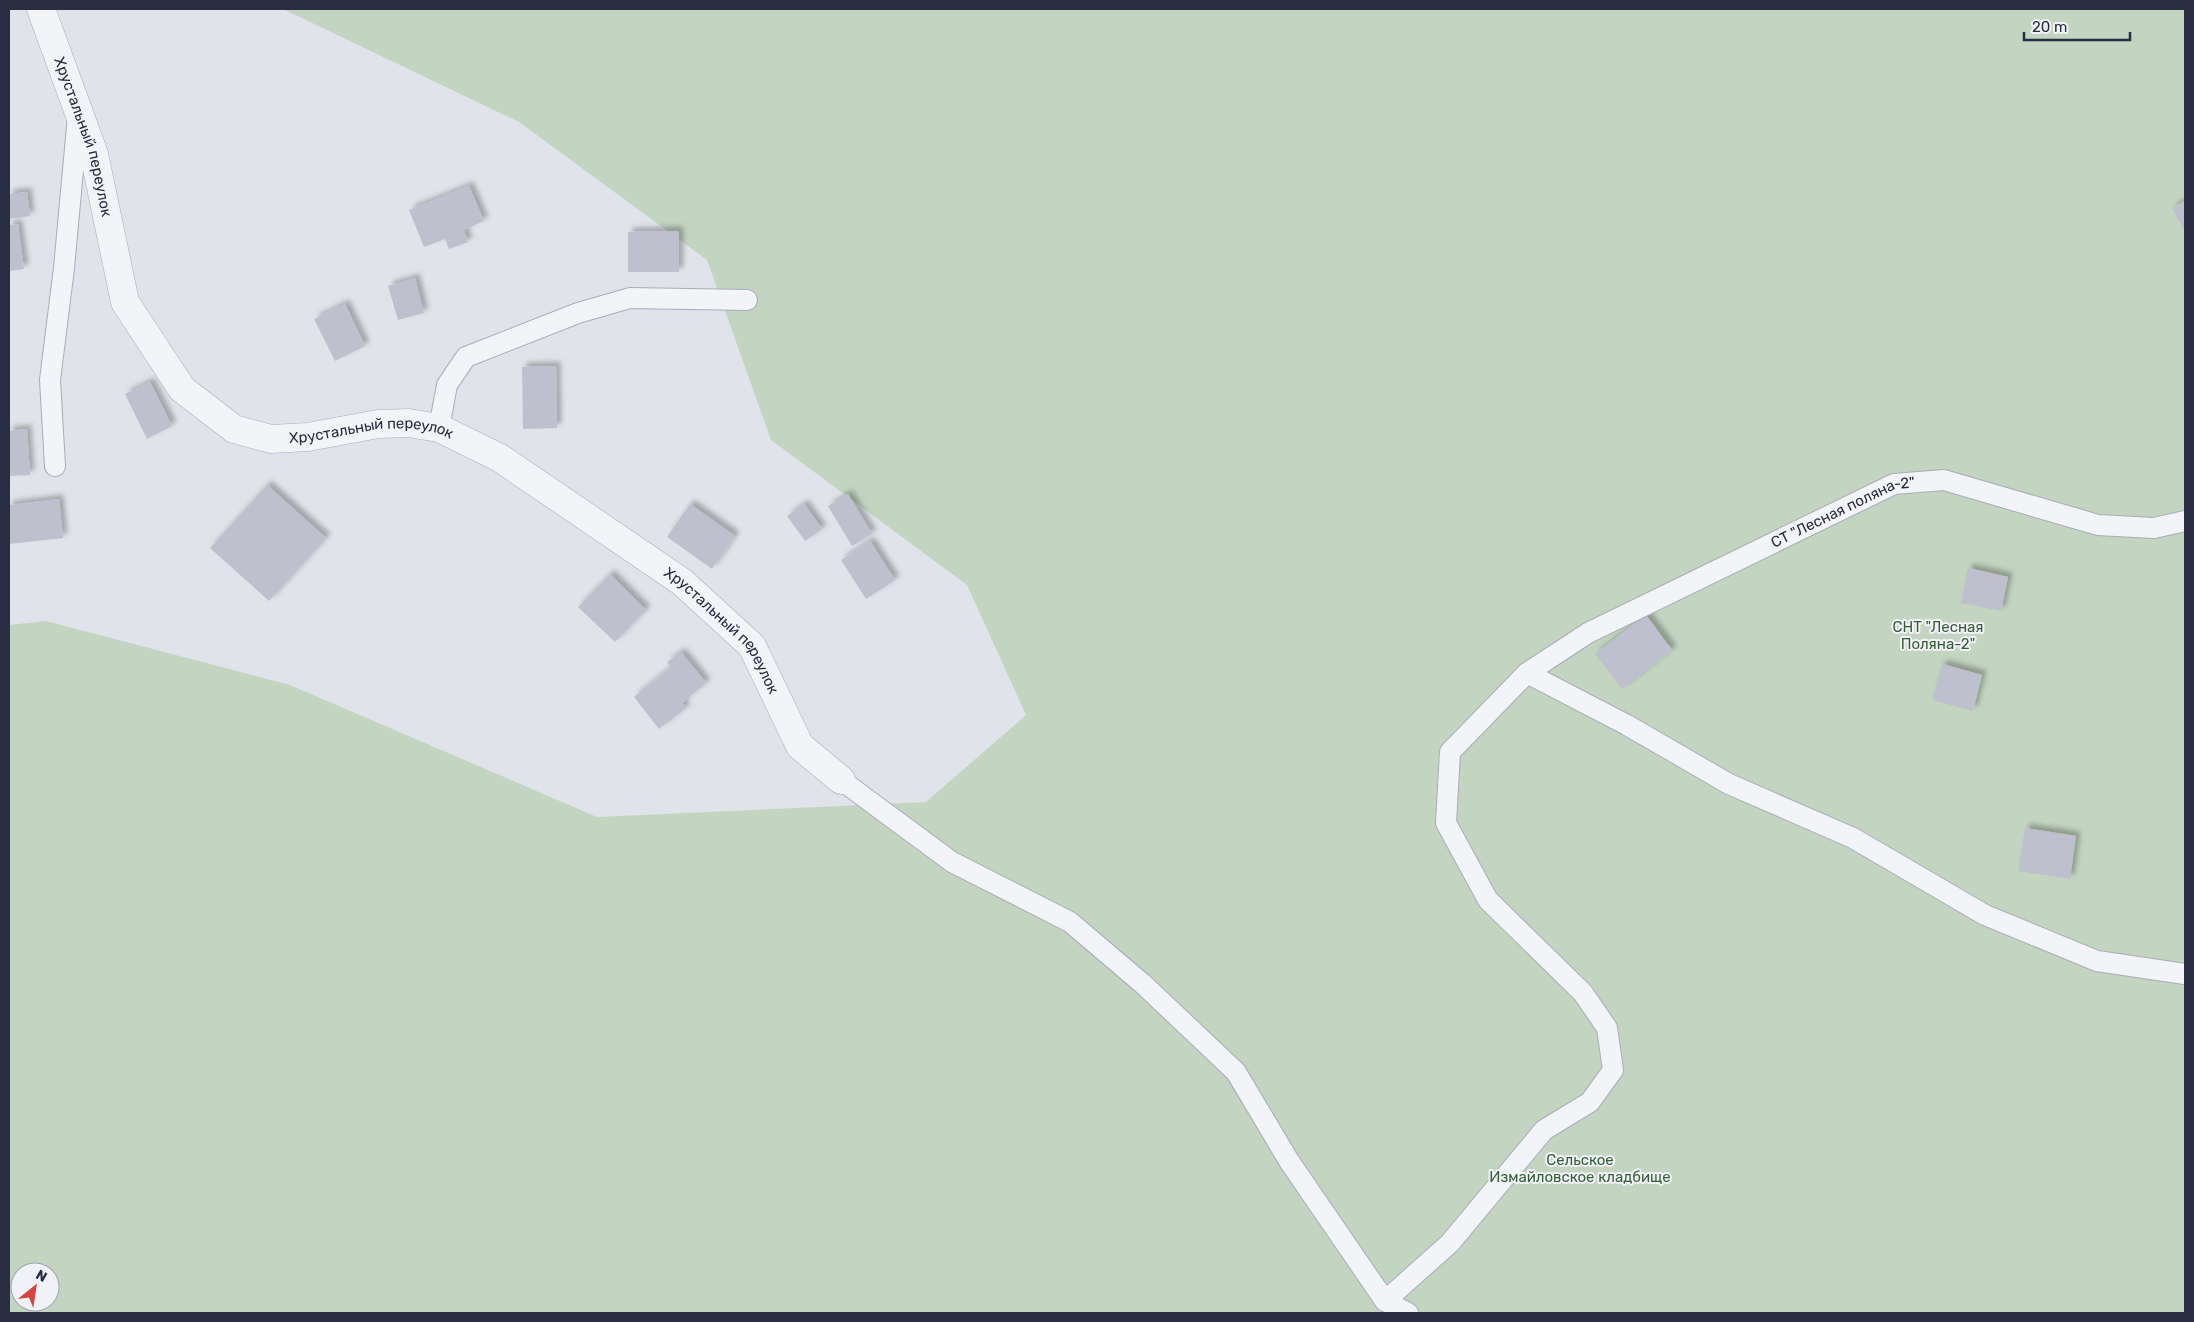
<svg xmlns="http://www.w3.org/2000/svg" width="2194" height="1322" font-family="Rubik,sans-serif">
  <defs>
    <filter id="shadow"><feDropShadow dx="4.5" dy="-4.5" stdDeviation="2.5" flood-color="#0004"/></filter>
  </defs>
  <rect width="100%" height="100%" fill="#e1e3ea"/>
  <!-- green -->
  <path fill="#c3d4c1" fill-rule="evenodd" d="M283,9H2185V1313H9V625L46,621L290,685L597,817L926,802L1026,715L967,585L771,440L707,260L519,122ZM20,1272H50V1302H20Z"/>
  <!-- building -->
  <path fill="#bec1cd" filter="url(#shadow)" d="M469,186L484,221L464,230L468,242L449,249L445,239L424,247L409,210Z
    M27,192L30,216L9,219V194Z
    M2185,201V232L2172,208Z
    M18,224L24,269L9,271V225Z
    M679,231V272H628V232Z
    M415,278L424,313L398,320L388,286Z
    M345,304L365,346L335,361L314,319Z
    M556,366L557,428L523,429L522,367Z
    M150,382L172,426L147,439L125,394Z
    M27,429L30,475L9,476V431Z
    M267,485L326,538L269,601L210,548Z
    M848,494L872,534L852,546L828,506Z
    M59,499L63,538L9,544V505Z
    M690,504L735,536L712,569L667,537Z
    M804,504L822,529L805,541L787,516Z
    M870,541L895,580L866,599L841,560Z
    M1968,568L2008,577L2001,611L1961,603Z
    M610,574L646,610L615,642L578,607Z
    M1646,615L1672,650L1622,689L1595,654Z
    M681,652L706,683L682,703L686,708L659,729L634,697L671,667L667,662Z
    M1942,664L1982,675L1973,711L1932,700Z
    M2025,828L2076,836L2070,879L2018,871Z"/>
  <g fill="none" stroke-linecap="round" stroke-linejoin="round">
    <defs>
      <g id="service">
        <path d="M439,428L447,385L466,357L578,313L630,298L747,300"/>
        <path d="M55,466L50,380L64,268L78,116"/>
        <path d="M1527,673L1627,725L1729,784L1853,838L1985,915L2097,961L2185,974"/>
        <path d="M841,780L952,862L1070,922L1143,984L1236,1072L1289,1161L1385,1301"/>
        <path id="s1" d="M1408,1313L1385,1301L1450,1243L1544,1130L1590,1102L1613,1070L1607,1028L1583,993L1488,900L1446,823L1450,752L1527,673L1588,633L1894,484L1944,480L2098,525L2154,528L2185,521"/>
      </g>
      <g id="minor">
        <path id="s2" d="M41,9L94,154L125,302L182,389L234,429L271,439L308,437L378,424L409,423L439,428L500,458L682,582L752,646L800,746L841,780"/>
      </g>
    </defs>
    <!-- service casing -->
    <use href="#service" stroke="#aaacb8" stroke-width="22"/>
    <!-- minor casing -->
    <use href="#minor" stroke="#aaacb8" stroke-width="29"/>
    <!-- service -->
    <use href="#service" stroke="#f3f4f8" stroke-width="20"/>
    <!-- minor -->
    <use href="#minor" stroke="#f3f4f8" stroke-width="28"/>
  </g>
  <g text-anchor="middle" stroke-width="4" stroke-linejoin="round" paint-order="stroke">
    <!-- street labels -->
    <g font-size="15" fill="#282d42" stroke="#f0f2f7">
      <text dy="5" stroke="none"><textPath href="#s2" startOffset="135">Хрустальный переулок</textPath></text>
      <text dy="5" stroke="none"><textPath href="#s2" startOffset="615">Хрустальный переулок</textPath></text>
      <text dy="5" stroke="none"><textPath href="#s1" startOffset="1196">СТ "Лесная поляна-2"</textPath></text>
      <text dy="5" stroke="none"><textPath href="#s2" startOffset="1035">Хрустальный переулок</textPath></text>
    </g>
    <!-- park labels -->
    <g font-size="15" fill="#365e35" stroke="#f0f2f7">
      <text x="1938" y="632">СНТ "Лесная<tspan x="1938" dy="17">Поляна-2"</tspan></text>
      <text x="1580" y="1165">Сельское<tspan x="1580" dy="17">Измайловское кладбище</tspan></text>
    </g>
  </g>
  <!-- border -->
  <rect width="2194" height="1322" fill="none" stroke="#282d42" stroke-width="20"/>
  <!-- north arrow -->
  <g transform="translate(35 1287) rotate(30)"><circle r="24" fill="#f0f2f7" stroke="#a0a3af"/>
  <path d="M0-4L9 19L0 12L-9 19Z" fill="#d34442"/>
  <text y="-8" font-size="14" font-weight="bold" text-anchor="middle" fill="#282d42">N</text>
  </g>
  <!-- scale -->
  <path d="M2024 32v8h106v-8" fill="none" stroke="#282d42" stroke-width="2.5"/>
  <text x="2032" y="32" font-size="15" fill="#282d42" stroke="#f0f2f7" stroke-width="4" paint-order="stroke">20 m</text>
</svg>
